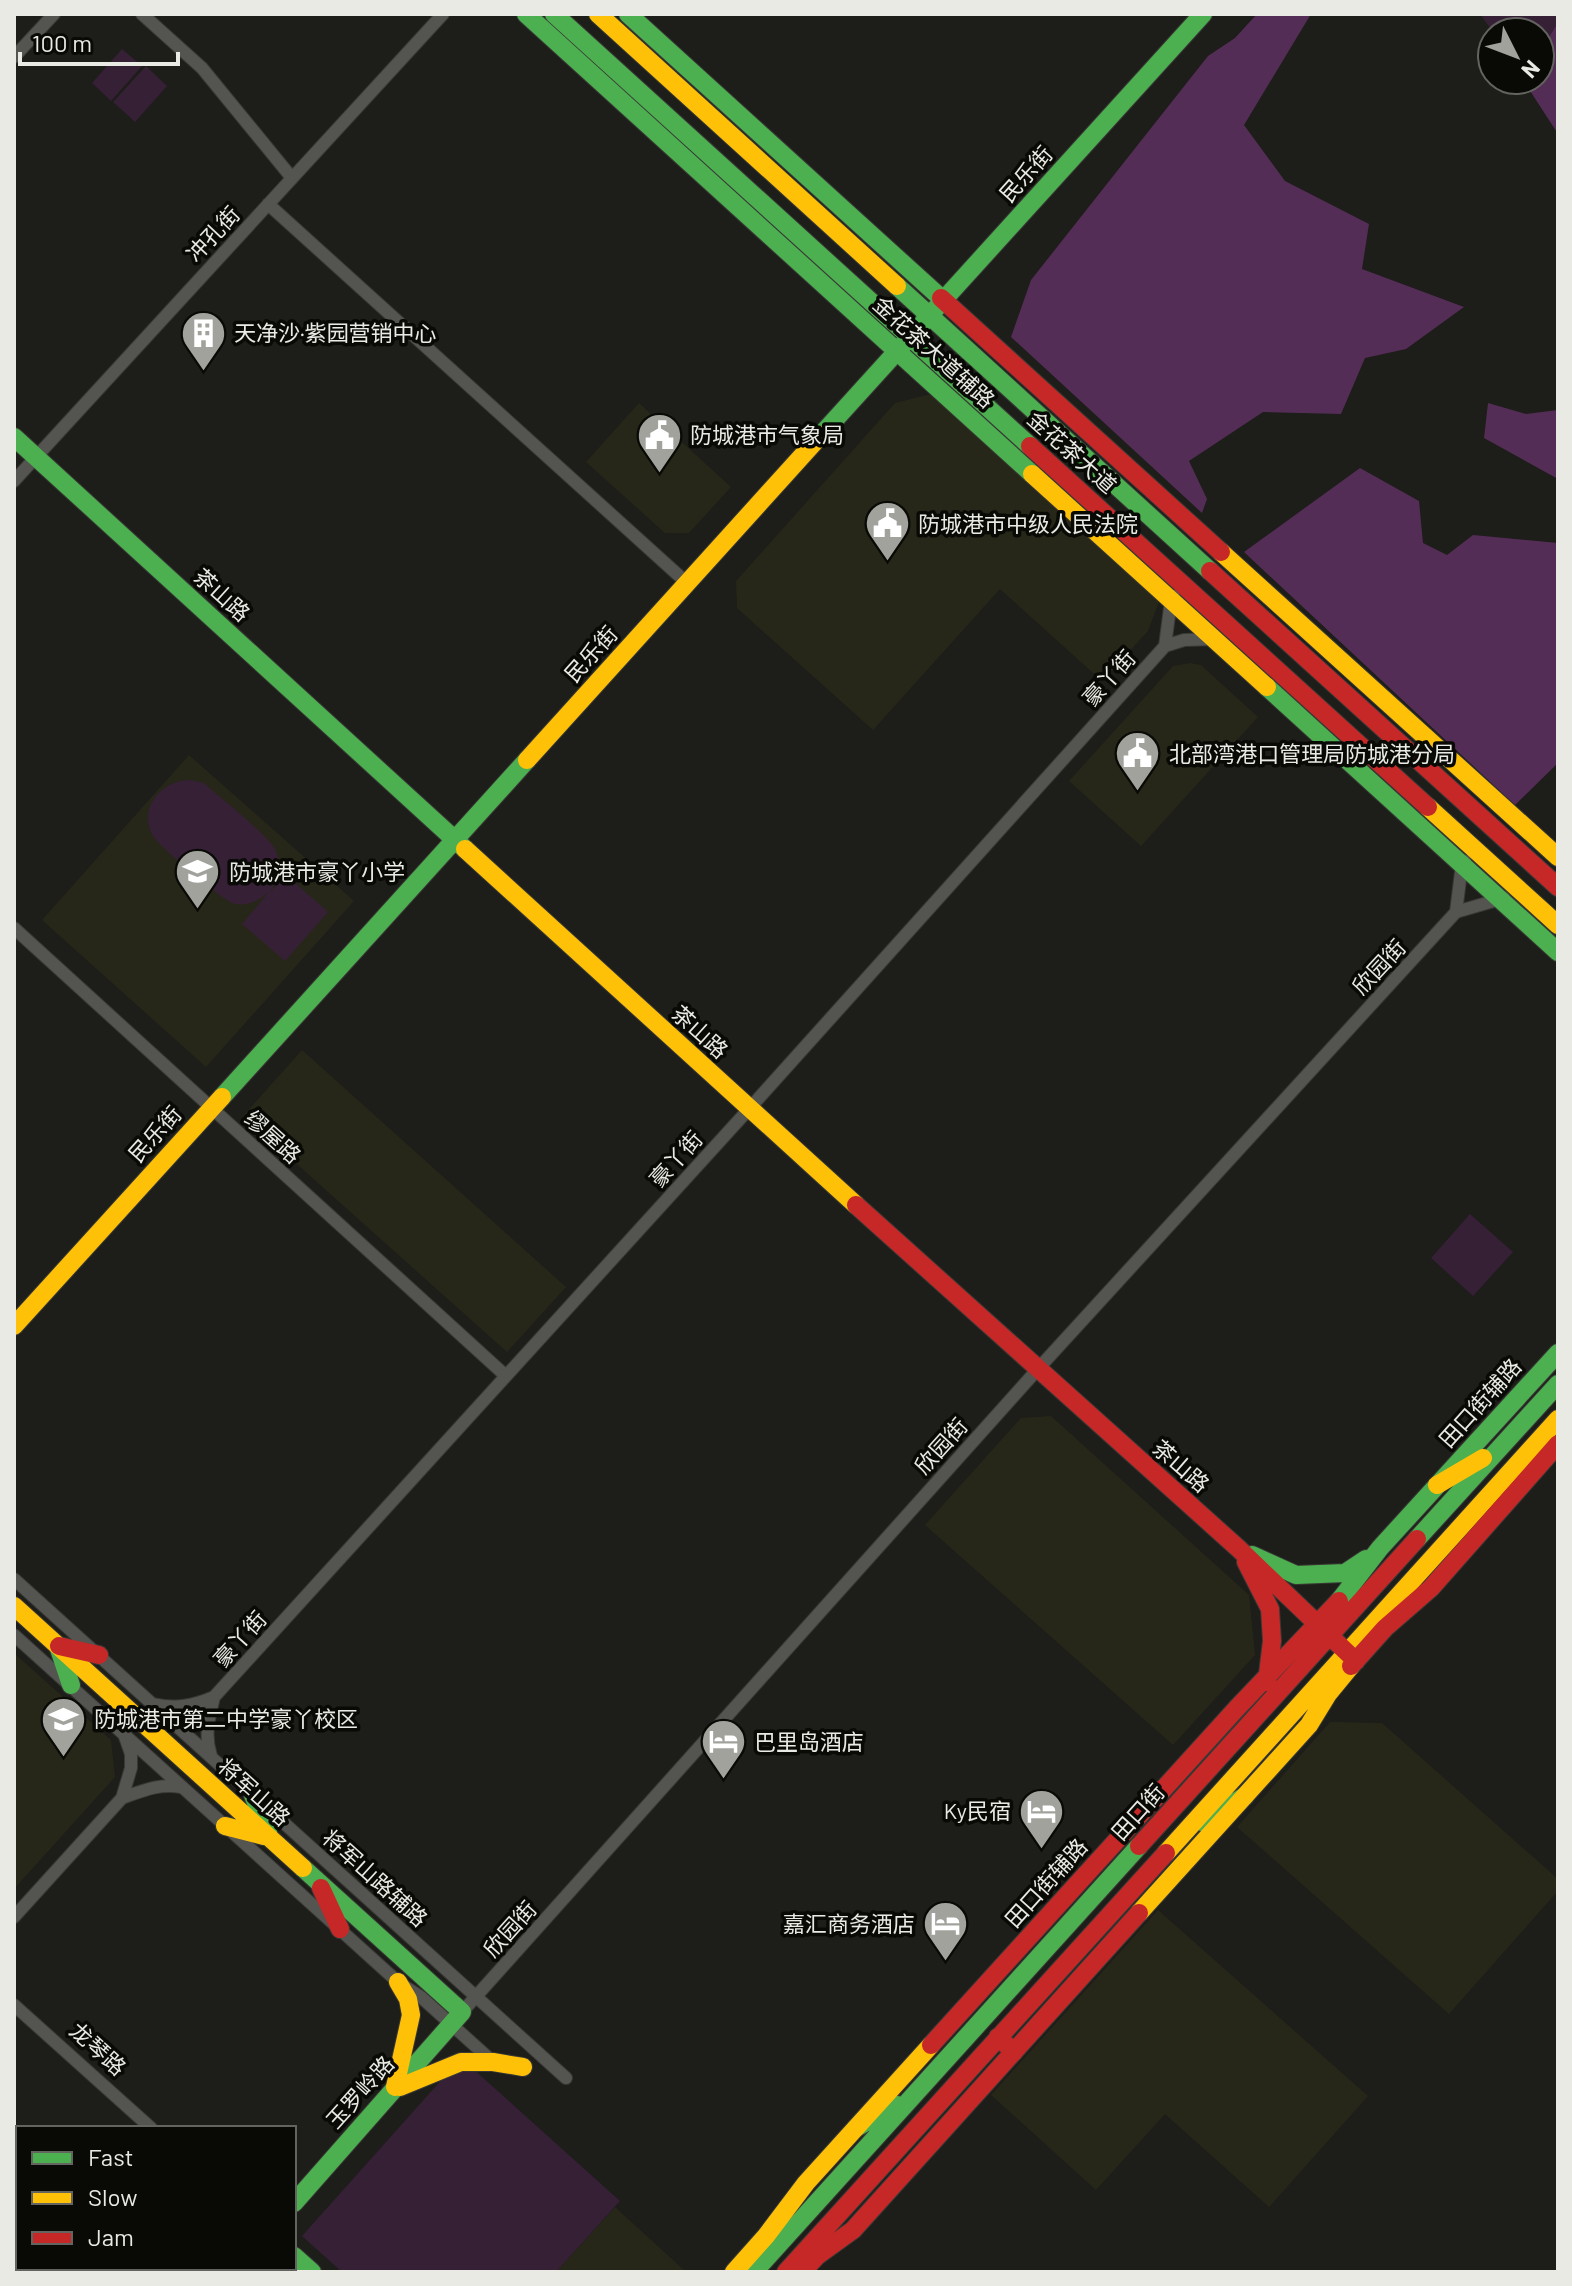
<svg xmlns="http://www.w3.org/2000/svg" width="1572" height="2286" font-family="Barlow,'Noto Sans SC',sans-serif">
  <rect width="100%" height="100%" fill="#1d1d19"/>
  <!-- built -->
  <path fill="#272719" d="M931,394L1160,599L1148,631L1102,681L1000,589L873,730L737,608L736,581L895,403Z
    M639,403L731,487L689,533H665L586,462Z
    M1190,663L1201,665L1258,717L1141,846L1069,781L1173,666Z
    M189,755L354,901L206,1067L42,920Z
    M302,1050L566,1287L507,1352L243,1116Z
    M1051,1416L1249,1595L1255,1655L1173,1745L925,1525L1021,1418Z
    M14,1653L111,1740L115,1777L14,1889Z
    M1330,1722L1382,1723L1558,1879V1891L1449,2014L1237,1827Z
    M1158,1910L1368,2096L1269,2207L1165,2114L1096,2190L991,2095Z
    M615,2207L685,2271L684,2272H556Z"/>
  <!-- green -->
  <path fill="#362036" d="M1480,14H1558V123L1540,80V32H1493Z
    M122,49L142,66L111,101L92,83Z
    M146,66L167,86L135,122L113,102Z
    M190,780L204,783C219,797 268,835 275,849C283,864 278,879 270,892L286,875L328,912L285,961L242,924L269,892C259,900 249,906 235,904C223,901 160,847 153,836C137,808 162,780 190,780Z
    M1470,1214L1513,1252L1473,1296L1431,1258Z
    M461,2058L620,2201L556,2272H342L302,2236Z"/>
  <!-- forest -->
  <path fill="#542d56" d="M1257,14H1311L1244,125L1285,181L1369,224L1362,269L1464,307L1406,349L1365,358L1341,414L1263,412L1189,461L1207,499L1202,513L1011,337L1031,280L1208,56L1235,38Z
    M1558,23V134L1523,80H1540V51Z
    M1488,403L1526,414L1558,410V479L1484,438Z
    M1360,468L1419,501L1423,543L1447,555L1473,535L1558,543V763L1515,805L1244,552Z"/>
  <g fill="none" stroke-linecap="round" stroke-linejoin="round">
    <defs>
      <path id="street" d="M142,14L202,68L292,178
        M14,57L54,14
        M268,204L687,583
        M14,481L443,14
        M1174,596L1171,600L1165,646L1184,640L1217,639
        M1465,861L1462,864L1456,912L1504,898
        M14,928L506,1376
        M14,1579L566,2078
        M14,1635L398,1982L421,1997L493,2062
        M153,1704C177,1709 192,1706 214,1697L749,1109L1165,646
        M211,1756C204,1735 209,1718 214,1697
        M122,1798C142,1791 159,1783 181,1787
        M14,1917L122,1798L131,1768V1754L125,1737
        M14,2005L151,2128
        M462,2012L1037,1370L1456,912"/>
      <path id="fast" d="M526,14L1032,474
        M554,14L1030,446
        M628,14L941,298
        M897,286L1210,571
        M821,435L1203,14
        M14,437L465,849
        M1267,687L1558,952
        M222,1097L527,760
        M1417,1539L1558,1384
        M1252,1555L1296,1575L1345,1573L1366,1559
        M1339,1601L1380,1548L1558,1353
        M59,1649L71,1685
        M253,1795L268,1832
        M1202,1822L1245,1796
        M856,2128L897,2105
        M294,2203L462,2012L303,1868
        M294,2256L312,2272
        M231,2272L234,2268
        M754,2272L1139,1846"/>
      <path id="slow" d="M598,14L897,286
        M1032,474L1267,687
        M1221,552L1558,857
        M527,760L821,435
        M1428,807L1558,925
        M465,849L856,1205
        M14,1326L222,1097
        M1437,1485L1483,1458
        M14,1606L303,1868
        M225,1826L264,1836
        M1166,1853L1558,1419
        M1139,1913L1309,1725L1328,1694L1351,1666
        M395,2087L411,2015L408,1999L398,1982
        M400,2087L461,2062H493L523,2067
        M734,2272L766,2236L806,2183L931,2045"/>
      <path id="jam" d="M941,298L1221,552
        M1030,446L1428,807
        M1210,571L1558,887
        M856,1205L1239,1549L1356,1661
        M1246,1562L1270,1609L1272,1641L1267,1682
        M59,1646L99,1655
        M1351,1666L1385,1628L1431,1588L1558,1444
        M1139,1846L1417,1539
        M321,1888L340,1929
        M998,2037L1014,2052
        M931,2045L1237,1708L1339,1601
        M786,2272L1166,1853
        M802,2272L817,2256L853,2230L1139,1913"/>
    </defs>
    <!-- street casing -->
    <use href="#street" stroke="#383835" stroke-width="14"/>
    <!-- fast casing -->
    <use href="#fast" stroke="#383835" stroke-width="20"/>
    <!-- slow casing -->
    <use href="#slow" stroke="#383835" stroke-width="20"/>
    <!-- jam casing -->
    <use href="#jam" stroke="#383835" stroke-width="20"/>
    <!-- street -->
    <use href="#street" stroke="#545450" stroke-width="12"/>
    <!-- fast -->
    <use href="#fast" stroke="#4caf50" stroke-width="18"/>
    <!-- slow -->
    <use href="#slow" stroke="#ffc107" stroke-width="18"/>
    <!-- jam -->
    <use href="#jam" stroke="#c62828" stroke-width="18"/>
  </g>
  <!-- icons -->
  <defs>
    <symbol id="building-pin" viewBox="-11 -11 22 30"><path d="M0 17L-7.5 6A9.5 9.5 0 1 1 7.5 6Z" fill="#a2a29d" stroke="#090906"/><path d="M-4-6H4V6H1V3H-1V6H-4ZM-2.5-4.3h1.7v1.8h-1.7ZM.8-4.3h1.7v1.8H.8ZM-2.5-1h1.7V.8h-1.7ZM.8-1h1.7V.8H.8Z" fill="#fff"/></symbol>
    <symbol id="civic-pin" viewBox="-11 -11 22 30"><path d="M0 17L-7.5 6A9.5 9.5 0 1 1 7.5 6Z" fill="#a2a29d" stroke="#090906"/><path d="M-.6-6.5H3V-4.5H.6V-3L4-1V1h2V6H-6V1h2V-1L-.6-3ZM-1.2 2.5V6h2.4V2.5Z" fill="#fff"/></symbol>
    <symbol id="school-pin" viewBox="-11 -11 22 30"><path d="M0 17L-7.5 6A9.5 9.5 0 1 1 7.5 6Z" fill="#a2a29d" stroke="#090906"/><path d="M0-5L7-2L0 1L-7-2ZM-4 1L0 2.5L4 1V4Q0 6-4 4Z" fill="#fff"/></symbol>
    <symbol id="hotel-pin" viewBox="-11 -11 22 30"><path d="M0 17L-7.5 6A9.5 9.5 0 1 1 7.5 6Z" fill="#a2a29d" stroke="#090906"/><path d="M-6-4.5h1.5V1H6V5H4.5V3h-9V5H-6ZM-4 0a1.8 1.8 0 1 1 3.6 0ZM.5 0V-2.5h3Q6-2.5 6 0Z" fill="#fff"/></symbol>
  </defs>
  <g fill-rule="evenodd">
    <use href="#building-pin" x="178" y="308" width="51" height="69"/>
    <use href="#civic-pin" x="634" y="410" width="51" height="69"/>
    <use href="#civic-pin" x="862" y="498" width="51" height="69"/>
    <use href="#civic-pin" x="1112" y="728" width="51" height="69"/>
    <use href="#school-pin" x="172" y="846" width="51" height="69"/>
    <use href="#school-pin" x="38" y="1694" width="51" height="69"/>
    <use href="#hotel-pin" x="698" y="1716" width="51" height="69"/>
    <use href="#hotel-pin" x="1016" y="1786" width="51" height="69"/>
    <use href="#hotel-pin" x="920" y="1898" width="51" height="69"/>
  </g>
  <g text-anchor="middle" stroke-width="7" stroke-linejoin="round" paint-order="stroke">
    <!-- street labels -->
    <g font-size="22" fill="#eaeae4" stroke="#090906">
      <text transform="translate(1026 174) rotate(-48)" y="8">民乐街</text>
      <text transform="translate(213 234) rotate(-47)" y="8">冲孔街</text>
      <text transform="translate(934 352) rotate(42)" y="8">金花茶大道辅路</text>
      <text transform="translate(1072 452) rotate(42)" y="8">金花茶大道</text>
      <text transform="translate(222 595) rotate(42)" y="8">茶山路</text>
      <text transform="translate(591 654) rotate(-48)" y="8">民乐街</text>
      <text transform="translate(1109 678) rotate(-48)" y="8">豪丫街</text>
      <text transform="translate(1379 967) rotate(-47)" y="8">欣园街</text>
      <text transform="translate(700 1032) rotate(42)" y="8">茶山路</text>
      <text transform="translate(155 1134) rotate(-48)" y="8">民乐街</text>
      <text transform="translate(273 1137) rotate(42)" y="8">缪屋路</text>
      <text transform="translate(676 1159) rotate(-48)" y="8">豪丫街</text>
      <text transform="translate(1480 1403) rotate(-48)" y="8">田口街辅路</text>
      <text transform="translate(941 1446) rotate(-48)" y="8">欣园街</text>
      <text transform="translate(1181 1466) rotate(41)" y="8">茶山路</text>
      <text transform="translate(240 1639) rotate(-48)" y="8">豪丫街</text>
      <text transform="translate(254 1792) rotate(42)" y="8">将军山路</text>
      <text transform="translate(1138 1812) rotate(-48)" y="8">田口街</text>
      <text transform="translate(375 1878) rotate(42)" y="8">将军山路辅路</text>
      <text transform="translate(1046 1883) rotate(-48)" y="8">田口街辅路</text>
      <text transform="translate(510 1929) rotate(-48)" y="8">欣园街</text>
      <text transform="translate(98 2049) rotate(42)" y="8">龙琴路</text>
      <text transform="translate(360 2092) rotate(-48)" y="8">玉罗岭路</text>
    </g>
    <!-- poi labels -->
    <g font-size="22" fill="#eaeae4" stroke="#090906" text-anchor="start">
      <text x="234" y="341">天净沙·紫园营销中心</text>
      <text x="690" y="443">防城港市气象局</text>
      <text x="918" y="532">防城港市中级人民法院</text>
      <text x="1169" y="762">北部湾港口管理局防城港分局</text>
      <text x="229" y="880">防城港市豪丫小学</text>
      <text x="94" y="1727">防城港市第二中学豪丫校区</text>
      <text x="754" y="1750">巴里岛酒店</text>
      <text x="1011" y="1819" text-anchor="end">Ky民宿</text>
      <text x="915" y="1932" text-anchor="end">嘉汇商务酒店</text>
    </g>
  </g>
  <!-- border -->
  <rect width="1572" height="2286" fill="none" stroke="#eaeae4" stroke-width="32"/>
  <!-- legend -->
  <rect x="16" y="2126" width="280" height="144" fill="#090906" stroke="#63635f" stroke-width="2"/>
  <rect x="32" y="2152" width="40" height="12" fill="#4caf50" stroke="#63635f" stroke-width="2"/>
  <text x="88" y="2166" font-size="24" fill="#eaeae4">Fast</text>
  <rect x="32" y="2192" width="40" height="12" fill="#ffc107" stroke="#63635f" stroke-width="2"/>
  <text x="88" y="2206" font-size="24" fill="#eaeae4">Slow</text>
  <rect x="32" y="2232" width="40" height="12" fill="#c62828" stroke="#63635f" stroke-width="2"/>
  <text x="88" y="2246" font-size="24" fill="#eaeae4">Jam</text>
  <!-- north arrow -->
  <g transform="translate(1516 56) rotate(132)"><circle r="38" fill="#090906" stroke="#63635f" stroke-width="2"/>
  <path d="M0-6L14 30L0 20L-14 30Z" fill="#a2a29d"/>
  <text y="-12" font-size="22" font-weight="bold" text-anchor="middle" fill="#eaeae4">N</text>
  </g>
  <!-- scale -->
  <path d="M20 52v12h158v-12" fill="none" stroke="#eaeae4" stroke-width="4"/>
  <text x="32" y="52" font-size="24" fill="#eaeae4" stroke="#090906" stroke-width="6" paint-order="stroke">100 m</text>
</svg>
